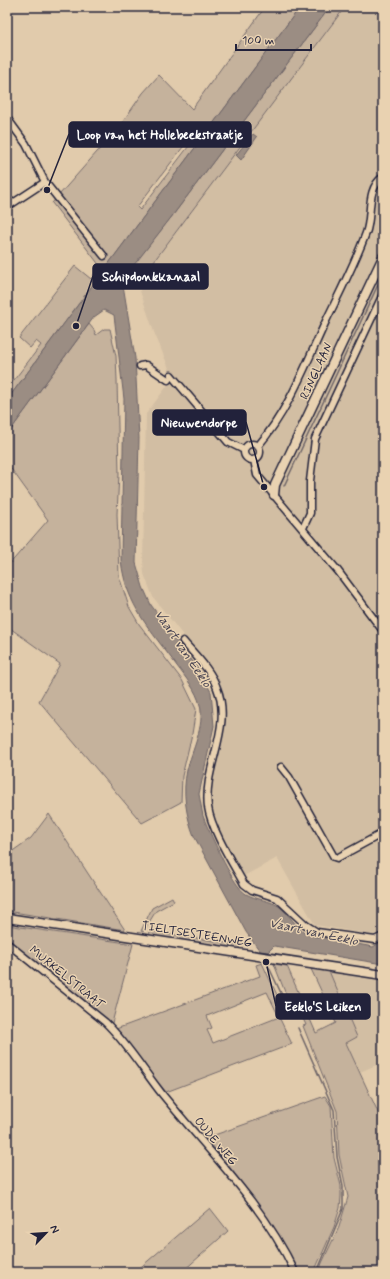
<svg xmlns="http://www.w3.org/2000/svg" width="390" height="1279" font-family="Mynerve,sans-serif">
  <rect width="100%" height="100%" fill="#e1cbac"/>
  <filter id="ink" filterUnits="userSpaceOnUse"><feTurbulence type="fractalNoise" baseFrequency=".025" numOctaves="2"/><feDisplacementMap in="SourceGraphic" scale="8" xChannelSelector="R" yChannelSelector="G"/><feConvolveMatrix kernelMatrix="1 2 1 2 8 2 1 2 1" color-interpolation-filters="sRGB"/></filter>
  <g filter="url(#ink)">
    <!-- built -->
    <path fill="#d2bea3" d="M345,7H383V930L373,935L315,925L277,858L242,877L214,822L211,811L210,790L212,770L223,726L224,703L220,688L210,670L153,597L144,574L143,561L146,414L173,378L154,332L140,291L139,281Z
      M329,971L383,980V1062L360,1072L346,1043L357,1037Z"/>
    <!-- green -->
    <path fill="#c5b29c" stroke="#746a6c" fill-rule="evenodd" d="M265,7H300L7,400V389L41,345L36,341L30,348L19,338L75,266L91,279L100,266L52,203L105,143L107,144L143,93L159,75L192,109ZM196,130L198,134L140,210L137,207Z
      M330,7H345L139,281L135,283L125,279L126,274L173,215Z
      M89,324L94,330L96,335L104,329H110L116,356L117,380L119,474L117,514L119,576L129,607L139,624L182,680L196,709L192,734L182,776L181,802L142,823L39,701L60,664L7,626V567L48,520L7,463V435Z
      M49,814L125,930L7,911V855L31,838Z
      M172,897L174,901L156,911L143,932L141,931L152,908Z
      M7,925L133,944L112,1023H110L88,1003L7,939Z
      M150,931L240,945L239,949L149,935Z
      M262,963L286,1014L279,1017L292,1044L166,1092L116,1029L260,976L256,965ZM267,992L279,1017L213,1043L207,1030L212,1028L207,1016Z
      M274,964L287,966L316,1033L336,1023L311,969L329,971L357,1037L346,1043L383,1123V1272H319L322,1263L339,1227L348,1197L339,1155L337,1111L303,1026L306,1025L299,1010L285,992Z
      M325,1096L331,1106L334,1158L341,1186V1196L340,1208L334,1227L314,1272H298C274,1222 241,1181 206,1138Z
      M210,1208L228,1231L182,1272H135Z"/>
    <!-- water -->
    <path fill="#9b8d83" stroke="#6b6266" d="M300,7H330L173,215L127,274L123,285L135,358L139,438L136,563L143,587L151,605L199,670L211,692L214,726L199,794L203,816L207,826C214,841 233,886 246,894C257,900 270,900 280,907C290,915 295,926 305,934L368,946L373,947L383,941V964L274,946L268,952L260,951L246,932L194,836C186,815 182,793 187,770C192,750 205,726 200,705C196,690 186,678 177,666C151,630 126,606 121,560L124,399L114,315L104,310L94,317L7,435V400Z
      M253,134L257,137L241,160L236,155Z"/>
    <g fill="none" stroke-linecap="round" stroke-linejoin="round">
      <!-- stream -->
      <path stroke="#6b6266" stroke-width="1.5" d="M40,188L47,190L73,222
        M284,486L383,274
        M265,959L290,1012
        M298,1028L334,1110L337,1157L343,1186V1209L317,1272"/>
      <defs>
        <path id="minor" d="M7,118L26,144L45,182L104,256
          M7,207L45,182
          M140,366L146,365L168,380
          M171,375L228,442L244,450
          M244 452a8 8 0 1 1 16 0a8 8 0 1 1-16 0Z
          M258,446C289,410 306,364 326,321C340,292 355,263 366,233C373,215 365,190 383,177
          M254,460L257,475L338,571L383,631
          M303,528L310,513V481L315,439L383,294
          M183,641C195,655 211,670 217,688C233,728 203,766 208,807C211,829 233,864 244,884L252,890L277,898L306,925L317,932L375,940L383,936
          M281,767L289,777L334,857L337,858L383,833
          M7,943L105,1022C127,1043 143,1070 162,1094C209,1152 263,1204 295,1272"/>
        <path id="major" d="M274,495L275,485L383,257
          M7,918L383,975"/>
      </defs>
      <!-- minor casing -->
      <use href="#minor" stroke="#22223b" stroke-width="9"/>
      <!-- major casing -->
      <use href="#major" stroke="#22223b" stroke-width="11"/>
      <!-- minor -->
      <use href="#minor" stroke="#e9d2b1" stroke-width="6"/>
      <!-- major -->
      <use href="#major" stroke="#e9d2b1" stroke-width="8"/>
    </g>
  </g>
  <g text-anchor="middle" stroke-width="3" stroke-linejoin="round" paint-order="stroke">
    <!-- street labels -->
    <g font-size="12" fill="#22223b" stroke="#e9d2b1">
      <text transform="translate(316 371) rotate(-65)" y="4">RINGLAAN</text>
      <text transform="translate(197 934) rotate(9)" y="4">TIELTSESTEENWEG</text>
      <text transform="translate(67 977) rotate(39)" y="4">MURKELSTRAAT</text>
      <text transform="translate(216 1141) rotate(50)" y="4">OUDE WEG</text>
    </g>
    <!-- water labels -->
    <g font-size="13" font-style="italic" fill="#464251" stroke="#e9d2b1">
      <text transform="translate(184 648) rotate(56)" y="5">Vaart van Eeklo</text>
      <text transform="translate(314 931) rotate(12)" y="5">Vaart van Eeklo</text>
    </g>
  </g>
  <!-- callouts -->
  <path fill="none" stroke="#22223b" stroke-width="1.5" d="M47 190L69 134M76 326L93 276M264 487L246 422M266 962L276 1006"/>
  <g fill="#22223b" stroke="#e9d2b1" stroke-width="1.5">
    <circle cx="47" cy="190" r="4"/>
    <circle cx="76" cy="326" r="4"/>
    <circle cx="264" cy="487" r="4"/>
    <circle cx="266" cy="962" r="4"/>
  </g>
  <g fill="#22223b" stroke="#22223b" stroke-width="1.5">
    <rect x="69" y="122" width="182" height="25" rx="4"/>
    <rect x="93" y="264" width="115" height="25" rx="4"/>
    <rect x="153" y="410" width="93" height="25" rx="4"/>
    <rect x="276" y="994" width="94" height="25" rx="4"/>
  </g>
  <g font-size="13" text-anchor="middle" font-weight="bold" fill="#fff">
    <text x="160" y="139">Loop van het Hollebeekstraatje</text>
    <text x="151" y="281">Schipdonkkanaal</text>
    <text x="199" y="427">Nieuwendorpe</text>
    <text x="323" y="1011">Eeklo'S Leiken</text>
  </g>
  <!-- margin -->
  <rect width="390" height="1279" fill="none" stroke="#e9d2b1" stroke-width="24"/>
  <rect x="12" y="12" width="366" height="1255" fill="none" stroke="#22223b" stroke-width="1.5" filter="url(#ink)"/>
  <!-- north arrow -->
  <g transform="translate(46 1233) rotate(65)" stroke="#e9d2b1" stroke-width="3" paint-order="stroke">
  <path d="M0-3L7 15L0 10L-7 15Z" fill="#22223b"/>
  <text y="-6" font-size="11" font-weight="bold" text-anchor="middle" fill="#22223b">N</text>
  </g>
  <!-- scale -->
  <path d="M236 44v6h75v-6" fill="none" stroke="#22223b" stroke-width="2"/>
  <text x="242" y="44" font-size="12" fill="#22223b" stroke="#e9d2b1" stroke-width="3" paint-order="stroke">100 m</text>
</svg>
